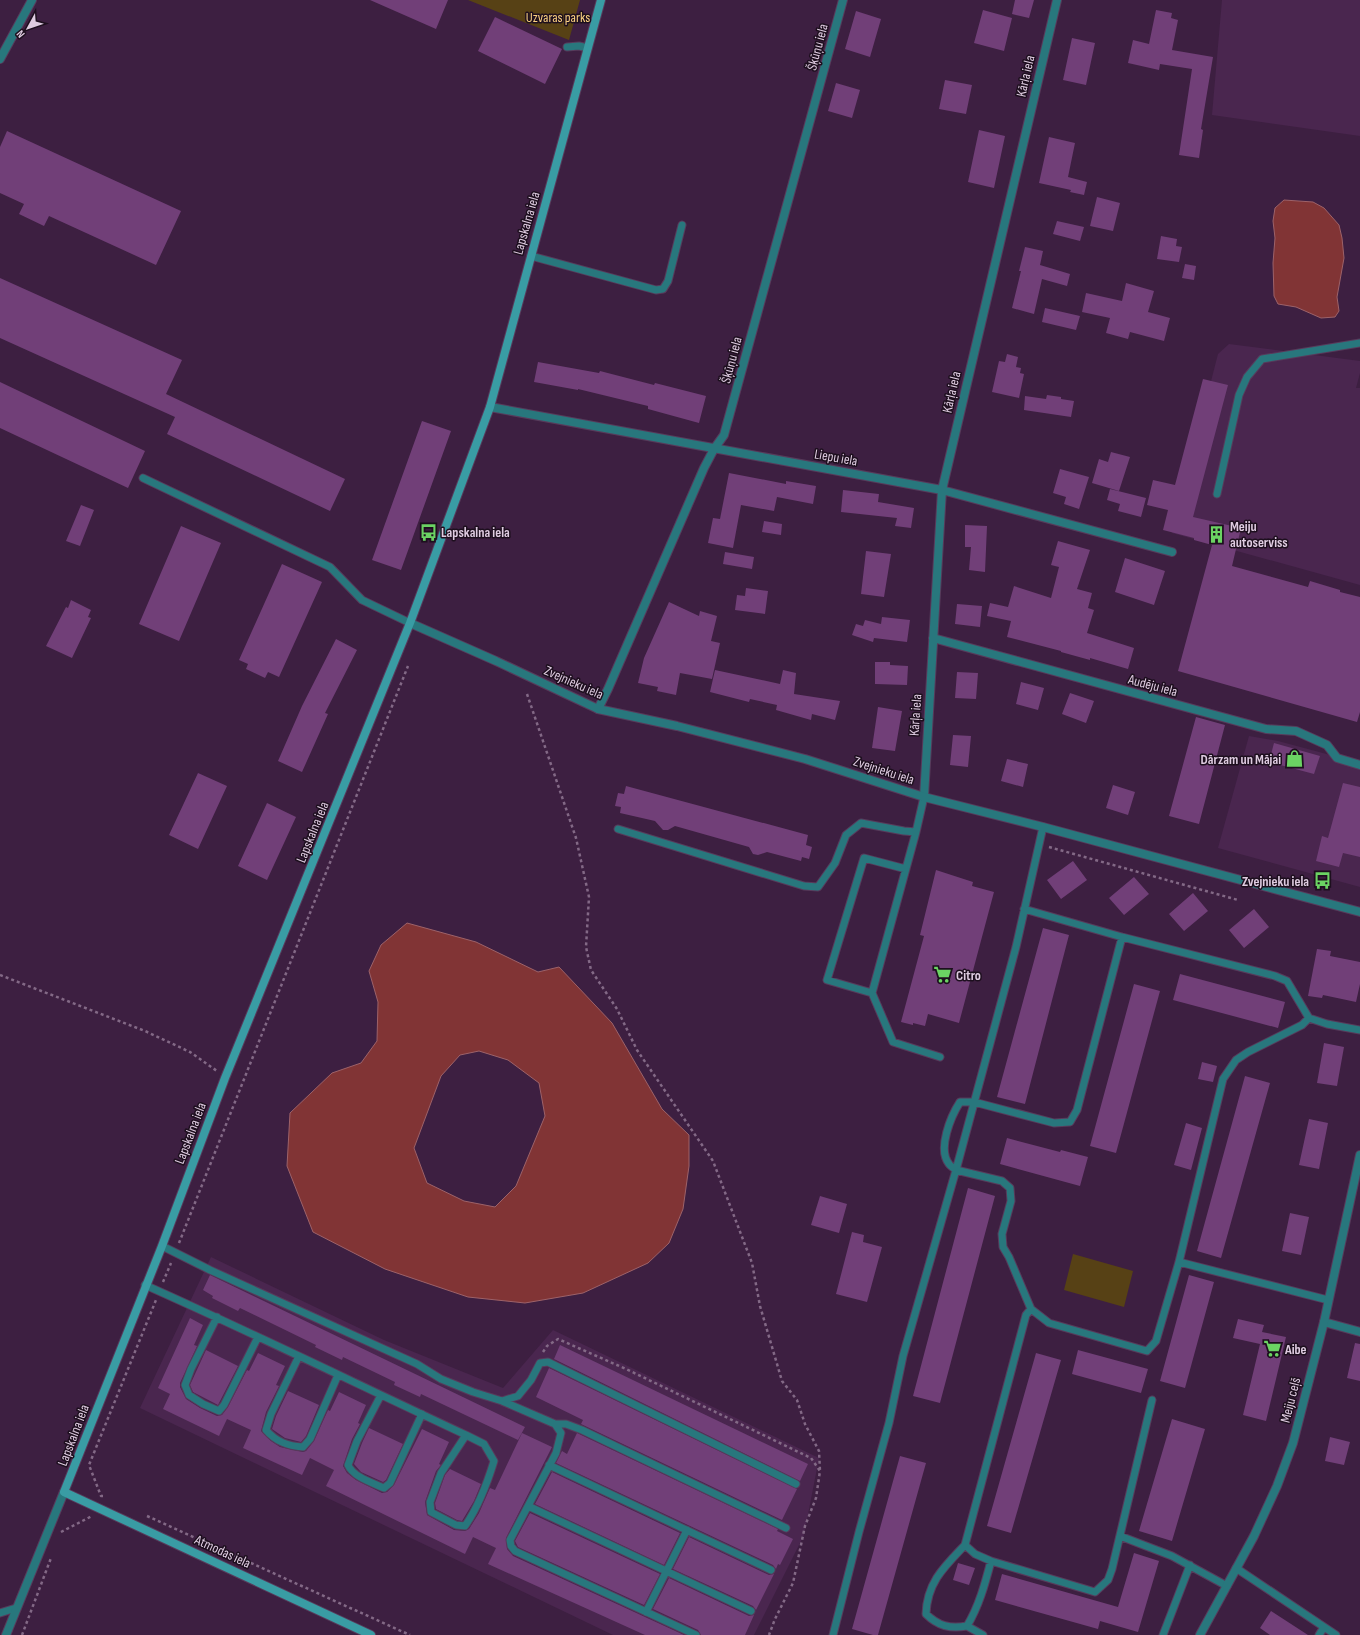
<svg xmlns="http://www.w3.org/2000/svg" width="1360" height="1635" font-family="'Sofia Sans Condensed',sans-serif">
  <rect width="100%" height="100%" fill="#3d1f41"/>
  <!-- built -->
  <path fill="#4a264f" d="M1222,0H1360V136L1212,115Z
    M1229,344L1360,361V373L1356,388H1360V585L1172,533L1218,354Z
    M1249,736L1278,741L1360,763V887L1218,848Z
    M211,1257L384,1340L503,1388L553,1330L819,1458L804,1535L754,1635H613L140,1408Z"/>
  <!-- green -->
  <path fill="#574115" d="M468,0H580L569,40Z
    M1073,1254L1133,1271L1124,1307L1064,1290Z"/>
  <!-- water -->
  <path fill="#813435" stroke="#9d6269" fill-rule="evenodd" d="M1284,200L1313,202L1324,208L1339,225L1342,238L1344,258L1337,297L1339,311L1335,317L1321,318L1296,307L1278,304L1274,296L1273,263L1275,238L1273,221L1275,208Z
    M407,923L476,942L538,972L559,967L612,1023L662,1109L689,1135V1166L683,1209L669,1243L648,1263L583,1293L525,1303L468,1297L385,1269L313,1232L287,1166L290,1113L332,1073L361,1063L377,1041L378,1002L369,971L381,945ZM479,1051L508,1060L539,1083L545,1116L516,1186L495,1207L464,1201L427,1183L414,1148L441,1076L460,1055Z"/>
  <!-- building -->
  <path fill="#713f78" d="M370,0H448L436,29Z
    M1015,0H1034L1029,18L1012,14Z
    M983,10L1012,18L1004,51L974,43Z
    M1156,10L1172,13L1171,18L1178,20L1172,50L1213,57L1201,129L1203,130L1199,158L1179,155L1192,69L1160,64L1159,70L1128,63L1133,40L1149,44Z
    M856,11L881,19L870,57L845,49Z
    M495,17L562,49L545,84L478,51Z
    M1072,38L1095,43L1086,85L1063,80Z
    M945,80L972,85L966,114L939,109Z
    M836,83L860,90L852,118L828,111Z
    M979,130L1005,136L994,188L968,182Z
    M7,131L181,211L156,265L49,216L44,226L19,214L24,204L0,193V147Z
    M1049,137L1075,143L1068,177L1087,182L1084,195L1070,192L1071,190L1039,183Z
    M1097,197L1120,203L1113,231L1090,226Z
    M1057,221L1084,227L1080,241L1053,234Z
    M1161,236L1177,239L1176,246L1182,247L1179,262L1157,259Z
    M1025,247L1043,251L1040,265L1070,274L1067,286L1042,279L1034,314L1012,308L1021,271H1019Z
    M1185,264L1196,266L1194,280L1182,278Z
    M0,278L182,360L166,394L345,479L330,511L167,434L175,417L0,338Z
    M1126,283L1154,291L1148,312L1170,318L1164,341L1130,332L1128,339L1106,333L1110,318L1082,312L1086,293L1122,301Z
    M1045,308L1080,316L1076,330L1042,322Z
    M1007,354L1018,357L1016,367L1021,368L1020,373L1024,374L1019,398L992,392L999,361L1005,362Z
    M538,362L599,373L600,371L654,385L655,383L706,396L699,423L648,409V406L578,389V390L534,382Z
    M1203,379L1228,385L1193,517L1241,528L1232,566L1308,587L1310,581L1340,590V592L1360,597V712L1357,722L1178,671L1212,545L1194,540V538L1163,530L1168,510L1147,505L1153,480L1175,485Z
    M0,382L145,451L128,488L0,428Z
    M1047,395L1061,397V399L1074,401L1071,417L1024,410L1025,396L1046,399Z
    M422,421L451,431L401,570L372,560Z
    M1111,452L1130,457L1119,491L1092,483L1099,459L1108,462Z
    M1060,469L1089,477L1079,509L1064,504L1066,497L1053,493Z
    M729,473L786,484V481L816,486L813,504L777,497L774,511L741,505L733,548L708,543L713,518L720,519Z
    M1110,489L1146,498L1141,517L1118,511L1120,504L1107,500Z
    M843,490L879,494L878,502L914,508L911,528L895,526L897,518L841,512Z
    M81,505L94,510L80,546L66,541Z
    M764,521L782,524L781,535L762,532Z
    M965,525L987,526L985,572L969,570L971,547H965Z
    M181,526L221,543L179,641L139,624Z
    M1058,541L1090,550L1077,589L1092,593L1088,608L1094,610L1087,633L1134,648L1128,669L1090,658V660L1061,652V651L1007,637L1011,621L987,616L990,603L1008,607L1014,586L1051,598L1059,567L1051,565Z
    M866,551L891,554L884,597L861,594Z
    M725,552L754,557L752,569L723,564Z
    M1125,558L1165,571L1154,605L1115,592Z
    M282,564L322,582L279,677L268,672L265,678L246,669L248,664L239,660Z
    M746,588L768,591L765,614L735,610L737,595L745,596Z
    M71,600L91,610L88,617L91,618L72,658L46,646L66,607L68,608Z
    M669,602L699,616L700,611L717,616L711,641L720,643L712,679L680,673L676,695L657,691L658,687L638,683L644,658Z
    M957,604L982,606L980,627L955,624Z
    M882,617L910,620L907,642L874,638L873,642L852,635L856,624L863,626L865,620L881,624Z
    M336,639L357,650L325,713L328,714L302,772L278,761L302,706Z
    M875,662H890V665L908,666L907,685L875,684Z
    M715,670L780,684L783,670L796,673L794,694L840,701L835,720L812,714L811,720L776,710L777,705L750,699L749,702L710,692Z
    M957,672L978,673L976,699L955,698Z
    M1021,682L1044,688L1038,710L1016,704Z
    M1070,693L1094,701L1086,723L1062,714Z
    M878,707L902,711L895,751L872,748Z
    M1196,717L1225,725L1199,824L1169,816Z
    M953,735L971,736L968,767L950,765Z
    M1274,743L1320,756L1314,774L1269,762Z
    M1007,759L1028,764L1023,787L1001,781Z
    M198,773L227,786L198,849L169,835Z
    M1343,783L1360,787V857L1343,853L1339,867L1316,861L1322,836L1328,838Z
    M1113,785L1135,792L1128,815L1106,808Z
    M626,786L808,835L806,845L812,847L809,859L802,857L801,861L767,852L758,855L753,854L749,847L675,826L668,830H663L655,821L620,813L621,807L615,806L618,793L624,794Z
    M267,803L296,817L267,880L238,866Z
    M1073,861L1087,880L1061,899L1047,880Z
    M936,870L973,882L972,886L994,892L959,1023L928,1014L925,1026L913,1023V1025L901,1022L924,936L920,935Z
    M1134,877L1149,894L1124,915L1109,898Z
    M1193,893L1208,911L1184,931L1169,914Z
    M1254,909L1269,927L1244,948L1229,930Z
    M1043,928L1069,935L1025,1104L997,1097Z
    M1317,949L1331,951L1330,956L1360,962V984L1356,1002L1323,995L1322,998L1308,996Z
    M1180,974L1285,1002L1278,1028L1173,1000Z
    M1134,984L1160,991L1116,1153L1090,1146Z
    M1324,1043L1344,1047L1337,1086L1317,1083Z
    M1202,1062L1217,1066L1213,1082L1198,1079Z
    M1245,1076L1270,1083L1221,1258L1197,1251Z
    M1309,1119L1328,1123L1319,1169L1299,1165Z
    M1186,1123L1202,1128L1191,1170L1174,1165Z
    M1007,1138L1060,1152L1061,1150L1088,1157L1080,1186L1000,1164Z
    M968,1188L995,1196L940,1403L913,1396Z
    M820,1196L847,1204L839,1233L811,1225Z
    M1290,1213L1309,1217L1301,1255L1282,1251Z
    M852,1232L864,1235L863,1242L882,1247L867,1302L836,1294Z
    M210,1275L525,1427L518,1440L421,1394L420,1397L394,1385L395,1382L343,1357L342,1360L315,1347L316,1345L240,1308L238,1311L212,1298L213,1296L203,1290Z
    M1189,1275L1214,1282L1185,1388L1160,1381Z
    M190,1318L203,1325L194,1345L197,1346L180,1383V1387L186,1399L200,1408L217,1416L222,1415L228,1407L247,1370L249,1371L258,1353L285,1366L276,1385L279,1386L266,1412L261,1431L271,1441L280,1447L303,1452L306,1451L314,1441L328,1410L330,1411L339,1392L366,1405L358,1423L360,1424L352,1439L343,1466L347,1473L356,1480L382,1493L387,1492L394,1485L422,1429L449,1442L439,1464L441,1465L436,1471L425,1502L427,1515L454,1530L465,1531L469,1529L479,1513L490,1488L495,1490L522,1433L552,1447L506,1538L507,1549L513,1556L684,1635H645L488,1564L496,1548L473,1537L465,1554L326,1486L334,1470L310,1458L302,1475L243,1448L251,1430L227,1419L219,1436L163,1409L170,1394L158,1388Z
    M1238,1319L1264,1325L1262,1332L1286,1337L1266,1421L1243,1415L1260,1344L1233,1338Z
    M1355,1343L1360,1344V1381L1347,1378Z
    M560,1345L808,1464L800,1481L554,1359Z
    M206,1350L238,1366L218,1405L193,1392L190,1385Z
    M1078,1350L1148,1369L1141,1393L1072,1374Z
    M1036,1353L1061,1360L1011,1533L987,1526Z
    M549,1368L797,1489L782,1520L581,1424L583,1420L536,1397Z
    M288,1391L319,1405L306,1436L301,1442L285,1438L272,1429L276,1416Z
    M1172,1419L1205,1429L1172,1541L1139,1531Z
    M369,1428L403,1444L386,1480L383,1482L361,1472L354,1464L362,1443Z
    M577,1433L778,1529L777,1531L793,1539L780,1565L778,1564L776,1569L773,1565L556,1463L562,1451L567,1454Z
    M1330,1437L1350,1442L1344,1465L1325,1461Z
    M900,1456L926,1463L878,1635H873L852,1629Z
    M450,1469L481,1484L474,1501L462,1521L457,1520L436,1509L435,1503L445,1475Z
    M552,1472L680,1533L664,1565L535,1504Z
    M530,1513L660,1574L644,1605L518,1547L515,1541Z
    M689,1537L769,1575L774,1574L756,1610L753,1606L673,1569Z
    M1134,1553L1159,1561L1138,1632L1100,1621L1098,1629L995,1600L1002,1574L1118,1607Z
    M958,1563L975,1568L969,1585L953,1580Z
    M669,1578L749,1616L754,1615L745,1635H701L698,1630L653,1609Z
    M1271,1611L1308,1635H1270L1260,1628Z"/>
  <g fill="none" stroke-linecap="round" stroke-linejoin="round">
    <defs>
      <path id="service" d="M567,47L579,46L588,48
        M531,256L656,290L663,289L668,281L682,225
        M143,478L330,567L362,600L410,623
        M1217,494L1239,395L1247,377L1262,359L1360,343
        M924,797L916,832L872,993L893,1042L940,1057
        M1043,827L1016,947L956,1170L1002,1181L1010,1188L1011,1201L1002,1234L1003,1247L1009,1257L1031,1309L1049,1323L1147,1351L1156,1341L1179,1262L1223,1079L1236,1060L1248,1052L1302,1025L1309,1018L1327,1024L1360,1030
        M618,829L804,886L818,887L835,863L846,835L861,823L904,831L916,832
        M1024,909L1122,937L1275,976L1287,981L1309,1018
        M872,993L827,980L864,858L906,869
        M162,1246L210,1270L417,1364L441,1379L473,1392L502,1401L518,1396L531,1380L540,1363L548,1362L796,1484
        M1179,1262L1328,1300
        M145,1285C253,1333 359,1385 466,1435L484,1444L494,1461C487,1484 479,1506 465,1526L456,1525L431,1512L430,1502L441,1473L466,1435
        M1031,1309L1026,1315L965,1545L975,1554L991,1561L1095,1592L1108,1580L1112,1569L1152,1400
        M217,1317L191,1369L185,1385L189,1395L203,1404L219,1411L224,1405L258,1337
        M299,1356L271,1414L266,1430C276,1442 288,1446 303,1447L310,1439L338,1375
        M381,1395L357,1441L348,1465C353,1477 373,1483 384,1488L390,1483L422,1414
        M502,1401L555,1424L561,1433L556,1453L510,1540L511,1546L515,1551L696,1635
        M555,1424H566L582,1430L786,1528
        M549,1465L771,1570
        M528,1506L751,1611
        M1120,1536L1172,1556L1227,1586
        M965,1545C945,1566 927,1582 926,1614C938,1626 950,1629 967,1626C979,1606 985,1584 991,1561
        M1236,1568L1336,1635
        M646,1612L687,1530
        M0,1613L16,1608
        M967,1626L983,1635
        M833,1635L859,1532L889,1423L903,1356L956,1170C954,1168 950,1166 949,1164C937,1149 951,1116 960,1102H974L1054,1123L1070,1122L1077,1110L1122,937
        M1163,1635L1190,1565
        M1319,1635L1324,1627"/>
      <path id="minor" d="M0,59L32,0
        M490,407L942,490L1172,552
        M933,638L1266,729L1296,731L1327,745L1337,758L1360,765
        M598,709L608,689L704,468L714,449L724,435L843,0
        M924,797L942,490L1057,0
        M1324,1322L1360,1332"/>
      <path id="tertiary" d="M410,623L496,661L598,709L677,726L805,759L924,797L1043,827L1360,912
        M6,1635L64,1492
        M1200,1635L1254,1536L1277,1486L1293,1443L1324,1322L1360,1155"/>
      <path id="secondary" d="M371,1635L64,1492L162,1246L225,1078L410,623L490,407L601,0"/>
    </defs>
    <!-- service casing -->
    <use href="#service" stroke="#573b5b" stroke-width="9"/>
    <!-- minor casing -->
    <use href="#minor" stroke="#573b5b" stroke-width="10"/>
    <!-- tertiary casing -->
    <use href="#tertiary" stroke="#573b5b" stroke-width="10"/>
    <!-- secondary casing -->
    <use href="#secondary" stroke="#573b5b" stroke-width="10"/>
    <!-- path -->
    <path stroke="#836986" stroke-width="2.5" stroke-dasharray="3 3" stroke-linecap="butt" d="M527,694L576,838L589,897L586,947L591,970L617,1009L637,1050L713,1161L752,1263L760,1306L782,1381L797,1400L805,1424L819,1451L820,1471
      M1049,847L1238,900
      M0,975L145,1031L190,1052L217,1071
      M179,1243L408,666
      M163,1282L171,1263
      M543,1352L547,1346L558,1339L626,1369L811,1458L820,1471L816,1498L805,1526L793,1583L775,1619L769,1635
      M103,1496H101L89,1465L156,1300
      M147,1516L410,1635
      M61,1532L92,1516
      M22,1635L51,1558"/>
    <!-- service -->
    <use href="#service" stroke="#28777d" stroke-width="7"/>
    <!-- minor -->
    <use href="#minor" stroke="#28777d" stroke-width="8"/>
    <!-- tertiary -->
    <use href="#tertiary" stroke="#28777d" stroke-width="8"/>
    <!-- secondary -->
    <use href="#secondary" stroke="#399ca4" stroke-width="8"/>
  </g>
  <!-- icons -->
  <defs>
    <symbol id="bus-bare" viewBox="-9 -9 18 18"><path d="M-5-6H5V4H4V6H2V4H-2V6H-4V4H-5ZM-3.5-4V0h7V-4ZM-3.5 1.2v1.5H-2V1.2ZM2 1.2v1.5H3.5V1.2Z" fill="#6bd363" stroke="#1d0f1e" stroke-width="2.5" paint-order="stroke"/></symbol>
    <symbol id="building-bare" viewBox="-9 -9 18 18"><path d="M-4-6H4V6H1V3H-1V6H-4ZM-2.5-4.3h1.7v1.8h-1.7ZM.8-4.3h1.7v1.8H.8ZM-2.5-1h1.7V.8h-1.7ZM.8-1h1.7V.8H.8Z" fill="#6bd363" stroke="#1d0f1e" stroke-width="2.5" paint-order="stroke"/></symbol>
    <symbol id="shop-bare" viewBox="-9 -9 18 18"><path d="M-5-2.5h2.3a2.7 3.5 0 0 1 5.4 0H5L5.5 6h-11ZM-1.5-2.5h3a1.5 2.3 0 0 0-3 0Z" fill="#6bd363" stroke="#1d0f1e" stroke-width="2.5" paint-order="stroke"/></symbol>
    <symbol id="supermarket-bare" viewBox="-9 -9 18 18"><path d="M-6-5.5h2.5l.6 2H6L4.5 2H-2.5L-4.4-4H-6ZM-1.5 3.2a1.3 1.3 0 1 0 .1 0ZM3 3.2a1.3 1.3 0 1 0 .1 0Z" fill="#6bd363" stroke="#1d0f1e" stroke-width="2.5" paint-order="stroke"/></symbol>
  </defs>
  <g fill-rule="evenodd">
    <use href="#bus-bare" x="416" y="520" width="25" height="25"/>
    <use href="#building-bare" x="1204" y="522" width="25" height="25"/>
    <use href="#shop-bare" x="1282" y="746" width="25" height="25"/>
    <use href="#bus-bare" x="1310" y="868" width="25" height="25"/>
    <use href="#supermarket-bare" x="930" y="962" width="25" height="25"/>
    <use href="#supermarket-bare" x="1260" y="1336" width="25" height="25"/>
  </g>
  <g text-anchor="middle" stroke-width="3" stroke-linejoin="round" paint-order="stroke">
    <!-- park labels -->
    <g font-size="14" fill="#fbd181" stroke="#1d0f1e">
      <text x="558" y="22">Uzvaras parks</text>
    </g>
    <!-- street labels -->
    <g font-size="14" fill="#dfcce1" stroke="#1d0f1e">
      <text transform="translate(817 47) rotate(-75)" y="5">Šķūņu iela</text>
      <text transform="translate(1025 76) rotate(-77)" y="5">Kārļa iela</text>
      <text transform="translate(526 223) rotate(-74)" y="5">Lapskalna iela</text>
      <text transform="translate(731 360) rotate(-75)" y="5">Šķūņu iela</text>
      <text transform="translate(951 392) rotate(-77)" y="5">Kārļa iela</text>
      <text transform="translate(836 457) rotate(10)" y="5">Liepu iela</text>
      <text transform="translate(574 682) rotate(24)" y="5">Zvejnieku iela</text>
      <text transform="translate(1153 685) rotate(15)" y="5">Audēju iela</text>
      <text transform="translate(915 715) rotate(-86)" y="5">Kārļa iela</text>
      <text transform="translate(884 770) rotate(18)" y="5">Zvejnieku iela</text>
      <text transform="translate(312 832) rotate(-68)" y="5">Lapskalna iela</text>
      <text transform="translate(190 1133) rotate(-69)" y="5">Lapskalna iela</text>
      <text transform="translate(1290 1400) rotate(-76)" y="5">Meiju ceļš</text>
      <text transform="translate(73 1435) rotate(-69)" y="5">Lapskalna iela</text>
      <text transform="translate(223 1551) rotate(25)" y="5">Atmodas iela</text>
    </g>
    <!-- poi labels -->
    <g font-size="14" font-weight="bold" fill="#dfcce1" stroke="#1d0f1e" text-anchor="start">
      <text x="1230" y="531">Meiju<tspan x="1230" dy="16">autoserviss</tspan></text>
      <text x="441" y="537">Lapskalna iela</text>
      <text x="1281" y="764" text-anchor="end">Dārzam un Mājai</text>
      <text x="1309" y="886" text-anchor="end">Zvejnieku iela</text>
      <text x="956" y="980">Citro</text>
      <text x="1285" y="1354">Aibe</text>
    </g>
  </g>
  <!-- north arrow -->
  <g transform="translate(28 28) rotate(230)" stroke="#1d0f1e" stroke-width="3" paint-order="stroke">
  <path d="M0-3L7 15L0 10L-7 15Z" fill="#dfcce1"/>
  <text y="-6" font-size="11" font-weight="bold" text-anchor="middle" fill="#dfcce1">N</text>
  </g>
</svg>
